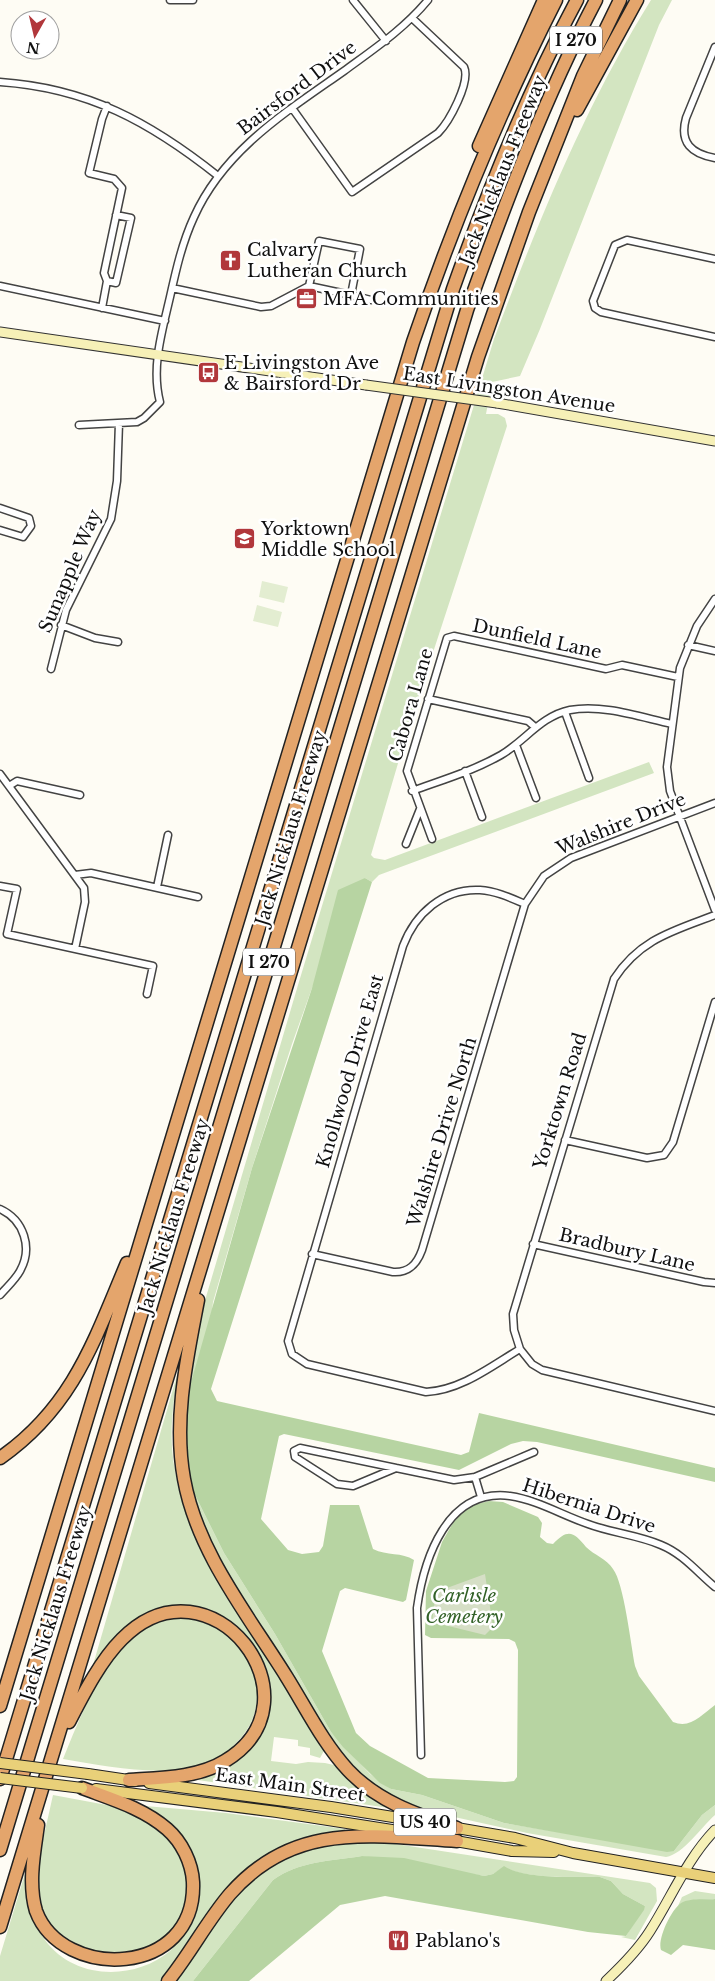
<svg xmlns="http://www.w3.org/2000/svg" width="715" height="1981" font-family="'Libre Baskerville',serif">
  <rect width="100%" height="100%" fill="#fefcf4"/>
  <!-- green -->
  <path fill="#d3e5c1" d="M651,0H672L659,25L540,329L520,376L492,382L486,414H498L505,418L507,426L409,726L371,855L374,858L385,860L649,762L654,773L379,875L372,882L365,878L312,988L292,1044L252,1168L213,1302L192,1489L224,1553L275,1634L331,1732L370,1774L391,1789L422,1795L504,1823L674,1851L702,1815L715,1805V1815C700,1828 684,1854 666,1857L527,1833L418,1809L377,1789L346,1763L212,1551L201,1530L180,1444L196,1331L298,985L494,339C538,222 585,106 651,0Z
    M180,1365C173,1400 168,1435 175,1471C185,1528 215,1572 245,1620C272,1663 298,1706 325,1749L320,1758L310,1755V1748L298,1746V1740L274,1737L271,1761L296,1764L308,1762L325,1763L338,1766L389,1806V1808L191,1779L257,1732L260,1660L250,1642L224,1620L165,1611L91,1672Z
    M184,1617C201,1620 223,1625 236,1639C262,1668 266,1714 237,1742C231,1748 223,1759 214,1762C166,1779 112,1767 63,1759C79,1721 105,1649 143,1628C156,1621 169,1619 184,1617Z
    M53,1795L112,1806L147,1821L167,1837L182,1858L187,1875L188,1902L177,1930L121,1965L100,1964L63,1946L39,1907L38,1862Z
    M134,1805L226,1813L345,1829V1832L263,1862L163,1981H0V1956L27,1867C30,1892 30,1919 45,1940C74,1980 134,1981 170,1951C178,1943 188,1931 191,1920C195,1904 191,1876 191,1859Z
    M376,1841L650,1883L656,1888L657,1901L635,1940L621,1937L626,1936L645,1906L623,1894L611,1881L600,1877C574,1876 526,1880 504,1867L493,1874L484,1876L362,1856C331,1861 299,1861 273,1880L193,1981H174C215,1923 255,1851 334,1842C347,1841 362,1842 376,1841Z
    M695,1891L715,1894V1899L687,1901L678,1906L682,1897Z"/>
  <!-- forest -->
  <path fill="#b7d4a2" d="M365,878L372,882L211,1389L217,1401L461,1455L469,1452L479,1413L715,1468V1482L537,1442L523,1441L511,1444L459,1470L284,1434L279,1436L261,1519L288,1550L302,1554L319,1552L323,1546L330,1505H359L373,1549C387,1556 402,1552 414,1560L406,1600L403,1602L345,1588L340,1591L322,1651L356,1733L370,1746L428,1778L505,1782L514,1781L517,1777L518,1650L515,1642L509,1639L431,1638L425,1635L426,1591L442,1542L458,1514L469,1506L489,1501L503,1502L538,1517L542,1523L540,1537L547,1543L553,1544C568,1528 574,1532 586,1547C594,1555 607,1559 613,1569C624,1583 631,1646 635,1666L639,1676L673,1722C691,1729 701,1715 715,1705V1805L702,1815L674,1851L667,1852L504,1823L422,1795L391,1789L380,1783L343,1747L331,1732L275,1634L224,1553L192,1489L185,1435L188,1393L252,1168L312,988L338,890Z
    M362,1856L404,1858L484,1876L493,1874L504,1866C526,1880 574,1876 600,1877L611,1881L623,1894L645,1906L644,1910L626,1936L588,1932L385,1896L340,1905L249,1981H193L273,1880C299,1861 331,1861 362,1856Z
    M715,1899V1950L683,1945L671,1955L661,1950C657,1939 672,1907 683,1902C692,1898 706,1900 715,1899Z"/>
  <!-- cemetery -->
  <path fill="#d6dfc6" d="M485,1574L493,1627L485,1635L432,1622L436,1592Z"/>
  <!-- pitch -->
  <path fill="#e3edd1" d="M262,581L288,587L284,603L259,597Z
    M257,605L282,612L278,627L253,621Z"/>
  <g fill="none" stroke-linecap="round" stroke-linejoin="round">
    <defs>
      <path id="street" d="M170,0H193
        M353,0L386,41
        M715,47L686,118C679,143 692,154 715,158
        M0,82C88,88 150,122 218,176
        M292,108L352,192L438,133C449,122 471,82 464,67L412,18
        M715,259L627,240L615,245L593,301L595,308L601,312L715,337
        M107,281L116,283L131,218L116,215
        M0,286L165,321
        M172,288L261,307L271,306L309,286L351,295L360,249L319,241L309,286
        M351,295L371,300
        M102,308L107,281L104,273L122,188L114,179L89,173L102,119L107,106
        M79,425L137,422L144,418L160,402C151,367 162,332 170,297C176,270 182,243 194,217C224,150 286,112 344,71C374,49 404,29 428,0
        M0,508L29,518L31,526L23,537L0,530
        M715,599L697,626L680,668L667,767L670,791L715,910
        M61,625L95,638L118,642
        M688,645L715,651
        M51,669L66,610L111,519L117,481L119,423
        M428,699L528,721L535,727
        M565,712L589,778
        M516,745L536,798
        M465,771L482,817
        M0,774L84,888L85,902L75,949
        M9,786L17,781L80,795
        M412,791C442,780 473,771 501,755C525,741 541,716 570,710C603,704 640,717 672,724
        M432,839L407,771L447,638L454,636L606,669L622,665L678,677
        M406,844L420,809
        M75,875L91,873L198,897
        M0,886L17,889L7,934L153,966L147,994
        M157,887L168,835
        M715,915C673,931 640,939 614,979L513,1314L514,1330L520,1349L532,1364L542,1370L715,1411
        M565,1140L647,1158L664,1155L673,1142L715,1002
        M0,1209C24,1220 33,1248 20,1271C15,1280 7,1287 0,1295
        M533,1244L704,1282L715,1283
        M312,1254L393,1272C409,1273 417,1264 422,1250L525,904L544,876L571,858L715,803
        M520,1349C490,1367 461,1390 426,1392L307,1364L292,1354L288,1341L403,946C415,914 443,888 480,890C496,891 511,898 525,904
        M396,1468L300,1448L294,1451L295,1457L337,1484L353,1486L396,1468L454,1480L475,1477L481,1497
        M475,1477L534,1452
        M421,1755L417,1608C424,1558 447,1488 510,1496C537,1500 562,1515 588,1524C612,1533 638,1535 661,1545C683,1554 697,1572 715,1587"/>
      <path id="secondary" d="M0,332L366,385
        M497,403L715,441
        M606,1981C622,1966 638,1950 650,1931C671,1898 687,1859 715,1830"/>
      <path id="primary" d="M88,1774L135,1781
        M149,1783L331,1807L430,1823
        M96,1789L277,1812L411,1833
        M451,1827L515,1838L573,1853L715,1878
        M450,1840L512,1851L554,1852"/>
      <path id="highway" d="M577,110L637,0
        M479,146L544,0
        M198,1300C187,1358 173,1419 184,1479C197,1552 248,1615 286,1676C306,1708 323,1743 348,1770C378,1802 418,1815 457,1828
        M0,1458C73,1407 94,1341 127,1263
        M0,1706L413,342C453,225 500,110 556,0
        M69,1722C83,1695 100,1661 122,1639C210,1550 326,1700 225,1761C198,1778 160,1778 129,1780
        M0,1779L453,289C488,190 527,93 577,0
        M38,1825C34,1853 28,1884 36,1911C62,1981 197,1978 193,1882C192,1863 182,1842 167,1829C143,1808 111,1799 82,1788
        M0,1850L467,310C505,204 544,99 596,0
        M0,1927L478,357L529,212L583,76L620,0
        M168,1981C190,1954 207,1921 230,1894C294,1821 371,1836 457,1841"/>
    </defs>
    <!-- street casing -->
    <use href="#street" stroke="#434343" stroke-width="9"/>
    <!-- secondary casing -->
    <use href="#secondary" stroke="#323232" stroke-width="11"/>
    <!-- primary casing -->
    <use href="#primary" stroke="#212121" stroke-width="12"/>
    <!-- highway casing -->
    <use href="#highway" stroke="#212121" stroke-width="15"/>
    <!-- street -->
    <use href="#street" stroke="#fff" stroke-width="6"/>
    <!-- secondary -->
    <use href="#secondary" stroke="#f6f0b7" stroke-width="9"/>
    <!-- primary -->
    <use href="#primary" stroke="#e9d079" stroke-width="10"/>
    <!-- highway -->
    <use href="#highway" stroke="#e4a56c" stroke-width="12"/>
    <defs>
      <path id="secondary-bridge" d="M366,385L497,403"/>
      <path id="primary-bridge" d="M0,1763L88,1774
        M0,1778L82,1788"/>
    </defs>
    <!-- secondary-bridge casing -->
    <use href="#secondary-bridge" stroke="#323232" stroke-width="11" stroke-linecap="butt"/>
    <!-- primary-bridge casing -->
    <use href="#primary-bridge" stroke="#212121" stroke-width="12" stroke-linecap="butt"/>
    <!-- secondary-bridge -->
    <use href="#secondary-bridge" stroke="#f6f0b7" stroke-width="9"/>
    <!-- primary-bridge -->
    <use href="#primary-bridge" stroke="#e9d079" stroke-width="10"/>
  </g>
  <!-- icons -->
  <defs>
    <symbol id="church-square" viewBox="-11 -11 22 22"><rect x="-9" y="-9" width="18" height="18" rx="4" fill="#b1373b" stroke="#fff"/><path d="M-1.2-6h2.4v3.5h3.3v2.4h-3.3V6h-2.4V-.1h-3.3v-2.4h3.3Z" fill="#fff"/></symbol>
    <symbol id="office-square" viewBox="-11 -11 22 22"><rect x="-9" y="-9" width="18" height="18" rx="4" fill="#b1373b" stroke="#fff"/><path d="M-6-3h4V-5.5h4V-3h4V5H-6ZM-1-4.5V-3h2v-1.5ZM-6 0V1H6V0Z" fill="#fff"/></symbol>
    <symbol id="bus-square" viewBox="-11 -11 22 22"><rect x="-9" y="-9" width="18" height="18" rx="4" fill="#b1373b" stroke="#fff"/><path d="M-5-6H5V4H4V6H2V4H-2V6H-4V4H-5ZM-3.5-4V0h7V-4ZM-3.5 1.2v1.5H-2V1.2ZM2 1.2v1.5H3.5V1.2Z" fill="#fff"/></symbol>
    <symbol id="school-square" viewBox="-11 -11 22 22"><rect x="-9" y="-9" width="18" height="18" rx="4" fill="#b1373b" stroke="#fff"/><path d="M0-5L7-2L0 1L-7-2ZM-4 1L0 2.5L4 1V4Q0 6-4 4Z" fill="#fff"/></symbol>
    <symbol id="restaurant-square" viewBox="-11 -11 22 22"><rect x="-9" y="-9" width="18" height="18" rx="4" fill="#b1373b" stroke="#fff"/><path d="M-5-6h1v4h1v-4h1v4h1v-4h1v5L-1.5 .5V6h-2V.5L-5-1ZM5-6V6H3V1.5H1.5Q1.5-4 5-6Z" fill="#fff"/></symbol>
  </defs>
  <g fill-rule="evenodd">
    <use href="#church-square" x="218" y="248" width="25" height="25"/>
    <use href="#office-square" x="294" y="286" width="25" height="25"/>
    <use href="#bus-square" x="196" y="360" width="25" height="25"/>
    <use href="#school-square" x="232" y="526" width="25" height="25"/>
    <use href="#restaurant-square" x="386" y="1928" width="25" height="25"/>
  </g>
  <g text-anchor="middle" stroke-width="5" stroke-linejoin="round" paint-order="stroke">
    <!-- shield labels -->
    <g fill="#fff" stroke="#585858" stroke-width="1">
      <rect x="550" y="26.5" width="52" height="27" rx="4"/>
      <rect x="243" y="948.5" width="52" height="27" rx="4"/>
      <rect x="394" y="1808.5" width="62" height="27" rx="4"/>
    </g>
    <g font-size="16" font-weight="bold" fill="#101010">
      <text x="576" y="46">I 270</text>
      <text x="269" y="968">I 270</text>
      <text x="425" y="1828">US 40</text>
    </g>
    <!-- street labels -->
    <g font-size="18" fill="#101010" stroke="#fff">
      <text transform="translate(297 88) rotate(-37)" y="6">Bairsford Drive</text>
      <text transform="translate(503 170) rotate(-68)" y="6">Jack Nicklaus Freeway</text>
      <text transform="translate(509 390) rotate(9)" y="6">East Livingston Avenue</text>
      <text transform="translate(70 571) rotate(-67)" y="6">Sunapple Way</text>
      <text transform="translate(537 639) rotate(12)" y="6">Dunfield Lane</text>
      <text transform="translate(411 705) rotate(-74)" y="6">Cabora Lane</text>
      <text transform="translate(621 824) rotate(-22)" y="6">Walshire Drive</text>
      <text transform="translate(291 828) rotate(-73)" y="6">Jack Nicklaus Freeway</text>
      <text transform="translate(350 1071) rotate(-74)" y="6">Knollwood Drive East</text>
      <text transform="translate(560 1101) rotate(-73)" y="6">Yorktown Road</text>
      <text transform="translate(442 1132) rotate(-73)" y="6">Walshire Drive North</text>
      <text transform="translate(174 1216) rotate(-73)" y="6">Jack Nicklaus Freeway</text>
      <text transform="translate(627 1250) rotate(13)" y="6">Bradbury Lane</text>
      <text transform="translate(589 1506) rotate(18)" y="6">Hibernia Drive</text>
      <text transform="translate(56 1603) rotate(-73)" y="6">Jack Nicklaus Freeway</text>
      <text transform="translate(290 1785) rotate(8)" y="6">East Main Street</text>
    </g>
    <!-- poi labels -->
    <g font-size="18" fill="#101010" stroke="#fff" text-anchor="start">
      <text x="247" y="256">Calvary<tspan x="247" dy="21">Lutheran Church</tspan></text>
      <text x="323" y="305">MFA Communities</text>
      <text x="224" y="369">E Livingston Ave<tspan x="224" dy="21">&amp; Bairsford Dr</tspan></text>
      <text x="261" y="535">Yorktown<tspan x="261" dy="21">Middle School</tspan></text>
      <text x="415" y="1947">Pablano's</text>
    </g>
    <!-- park labels -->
    <g font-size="18" font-style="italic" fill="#326127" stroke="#fff">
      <text x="464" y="1602">Carlisle<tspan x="464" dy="21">Cemetery</tspan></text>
    </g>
  </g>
  <!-- north arrow -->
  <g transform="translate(35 35) rotate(188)"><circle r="24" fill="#ffffff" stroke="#9f9f9f"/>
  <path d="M0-4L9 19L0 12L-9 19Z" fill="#b1373b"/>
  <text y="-8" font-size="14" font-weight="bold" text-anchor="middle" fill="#101010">N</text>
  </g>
</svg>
